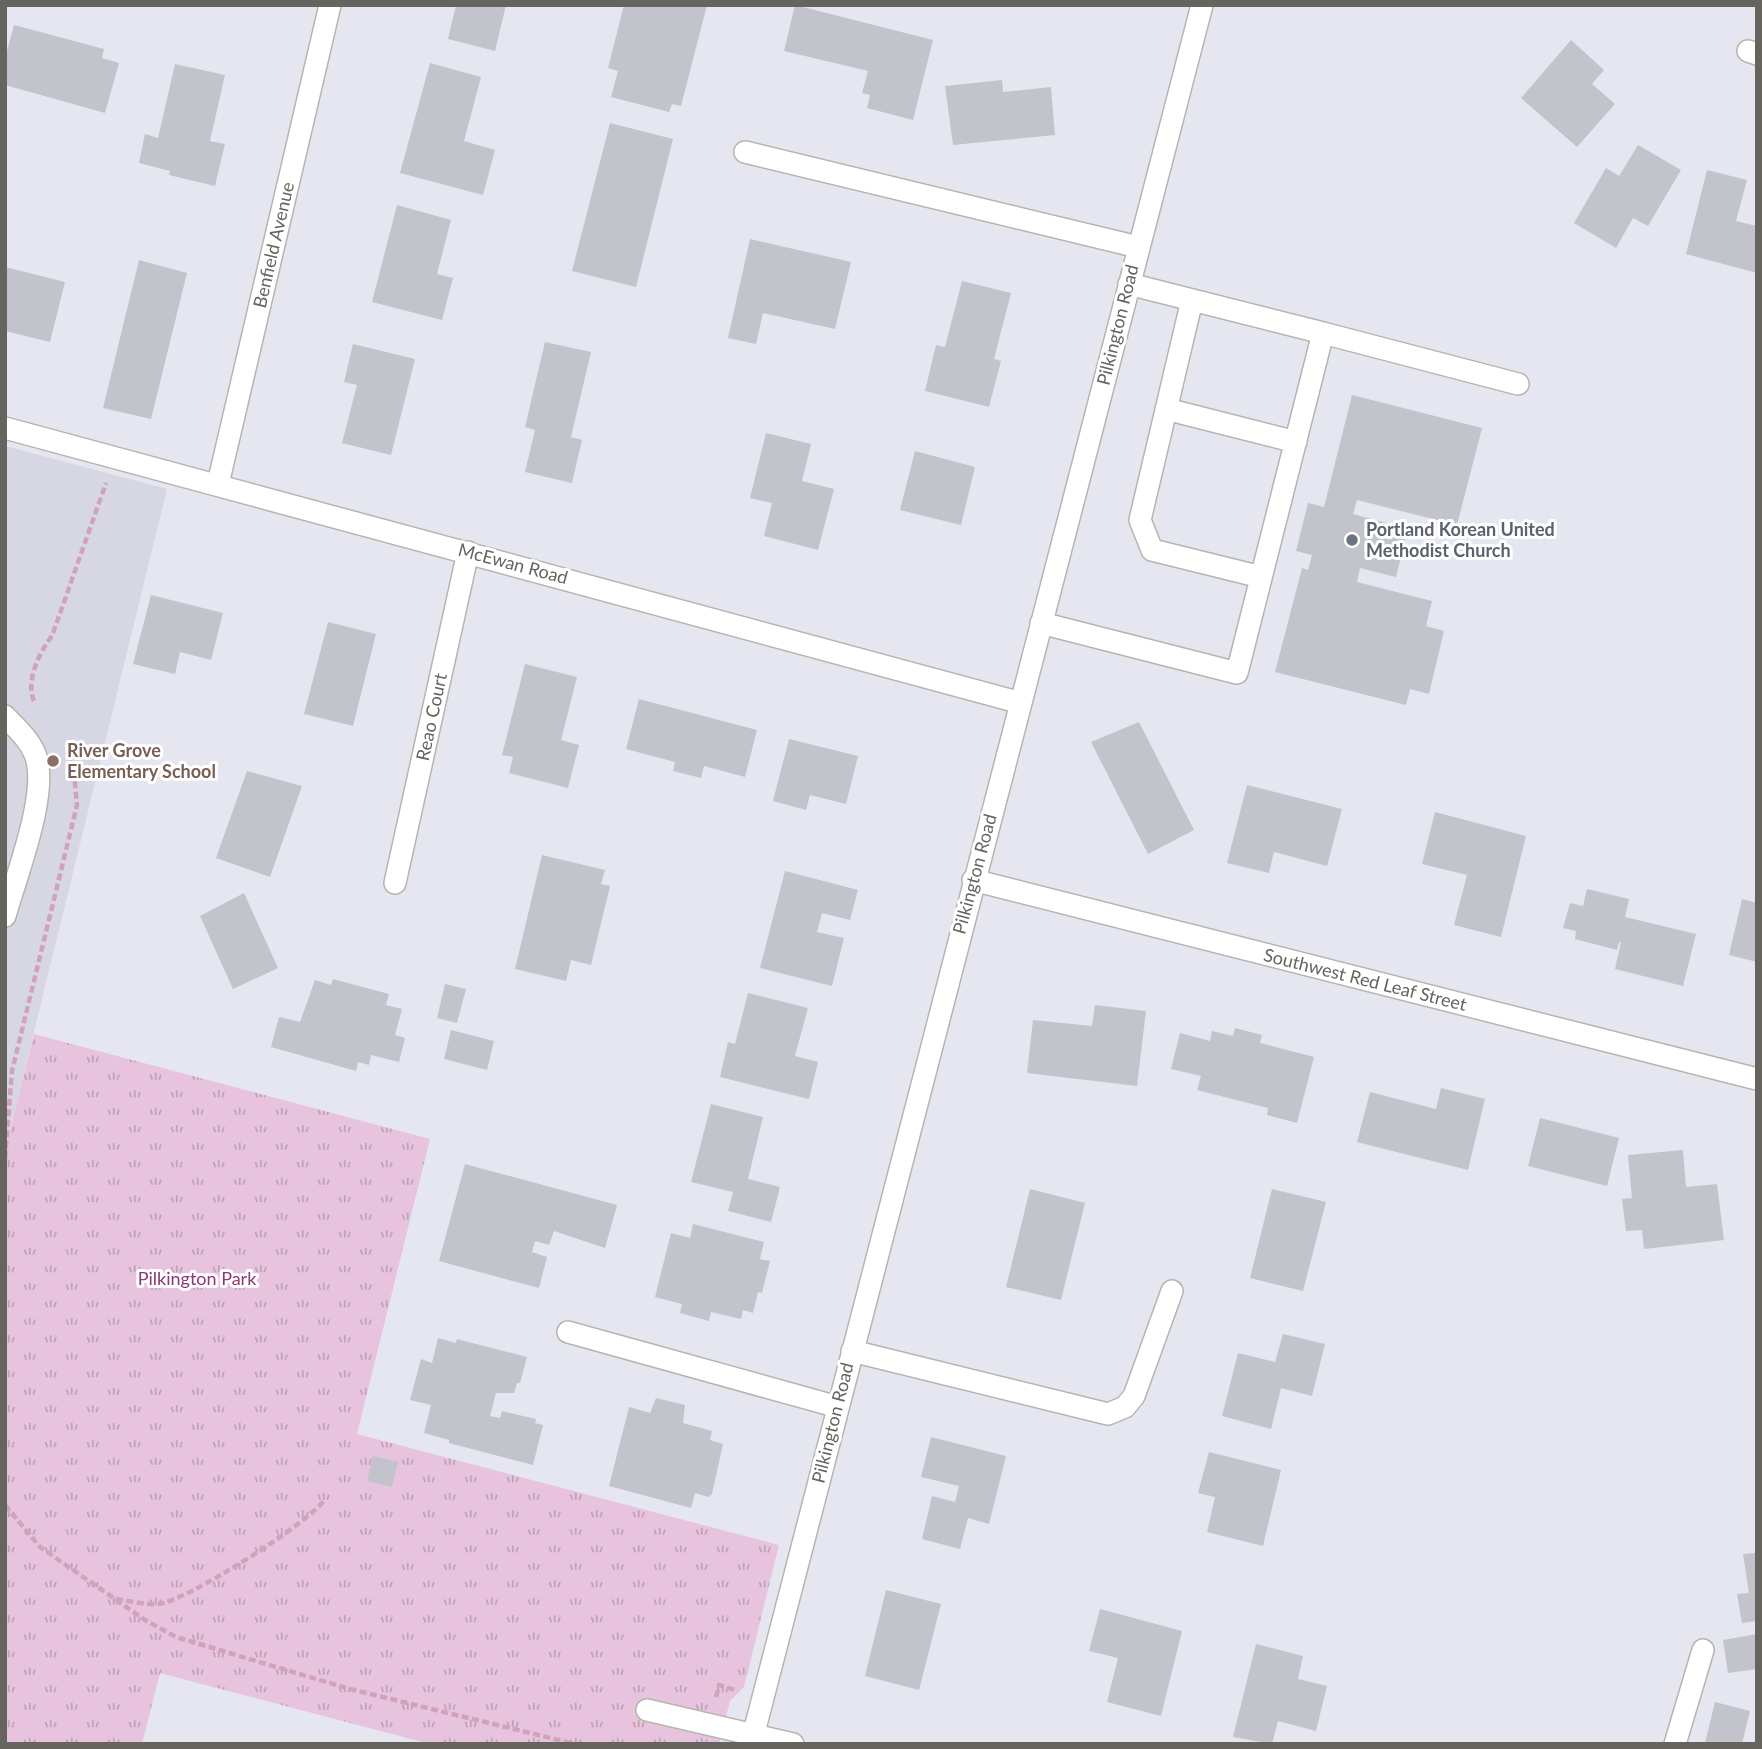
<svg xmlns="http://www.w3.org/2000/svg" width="1762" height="1749" font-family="Lato,sans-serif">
  <defs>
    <pattern id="park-tufts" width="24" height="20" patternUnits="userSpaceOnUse" patternTransform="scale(1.75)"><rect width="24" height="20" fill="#e7c3de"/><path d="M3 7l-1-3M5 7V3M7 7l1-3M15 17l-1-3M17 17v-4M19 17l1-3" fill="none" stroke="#bfa2b7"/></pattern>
  </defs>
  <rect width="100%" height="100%" fill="#e6e6f0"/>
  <!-- education -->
  <path fill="#d7d7e3" d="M5,446L167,489L5,1150Z"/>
  <!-- park -->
  <path fill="url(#park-tufts)" d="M34,1034L430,1139L357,1434L779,1545L744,1687L730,1701L719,1744H430L160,1673L142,1744H5V1150Z"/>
  <!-- building -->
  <path fill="#c2c3cb" d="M456,5H506L495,51L448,39Z
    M624,5H707L681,106L672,104L669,112L611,97L618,71L608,68Z
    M795,5L933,40L913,120L867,108L870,95L862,93L868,71L784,51Z
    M14,25L104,49L102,58L119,63L105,113L5,85V58Z
    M1571,40L1604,70L1592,84L1615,104L1577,147L1521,98Z
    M430,63L481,77L464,141L495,150L483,195L400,173Z
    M175,64L225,75L210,141L225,144L215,186L169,175L170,171L139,163L145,134L158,138Z
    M1002,80L1003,92L1051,87L1055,135L953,145L945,86Z
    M610,123L673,139L636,287L572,271Z
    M1638,145L1681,170L1648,226L1633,218L1616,248L1574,223L1606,168L1619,176Z
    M1707,170L1747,180L1736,221L1757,226V273L1686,254Z
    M397,205L451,220L437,274L453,278L442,320L372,302Z
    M750,239L851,262L835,329L763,313L756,344L728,338Z
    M139,260L187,273L151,419L103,408Z
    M5,267L65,282L50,342L5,331Z
    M962,281L1011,293L994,359L1001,361L989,407L925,391L936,345L945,347Z
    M545,342L591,352L571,437L582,440L572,483L525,472L535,430L525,427Z
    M353,344L415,359L391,455L342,443L357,385L344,382Z
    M1352,395L1482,428L1457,525L1357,500L1353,514L1408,529L1396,577L1360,568L1357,582L1432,601L1426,626L1444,631L1429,694L1410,689L1406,705L1275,672L1302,568L1308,570L1312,555L1296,551L1308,503L1324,507Z
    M766,433L811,444L802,481L834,489L818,550L764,536L772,503L750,498Z
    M915,451L975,467L961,525L900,510Z
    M151,595L223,613L211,660L180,652L175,674L133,664Z
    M328,622L376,634L353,726L304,714Z
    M525,664L577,677L561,740L579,745L568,788L509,773L513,757L502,755Z
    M639,699L757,730L745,777L704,766L701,778L673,771L675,762L626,749Z
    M1139,722L1194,830L1148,854L1091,742Z
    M789,739L858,756L846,804L810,795L806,810L773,801Z
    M247,771L302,786L270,877L216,858Z
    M1247,785L1342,809L1327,866L1274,852L1269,873L1227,863Z
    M1435,812L1526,836L1501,937L1454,925L1467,875L1422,864Z
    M542,855L605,870L601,884L610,886L591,965L571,960L566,981L515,969Z
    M785,871L858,890L850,920L822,913L817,932L844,938L832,986L760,968Z
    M1587,889L1629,899L1625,917L1696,934L1683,986L1615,969L1621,942H1619L1617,950L1575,939L1576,931L1563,928L1570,903L1583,906Z
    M244,893L278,968L233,989L200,916Z
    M1742,899L1757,903V962L1729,955Z
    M333,979L389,994L386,1005L402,1009L395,1035L405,1038L399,1062L371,1055L369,1065L358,1062L356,1071L271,1047L279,1017L300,1022L315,980L331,985Z
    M445,984L466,989L457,1023L437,1018Z
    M748,993L808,1008L795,1056L818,1062L809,1099L720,1077L728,1042L735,1044Z
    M1095,1005L1146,1011L1137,1086L1027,1073L1033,1020L1092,1026Z
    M1235,1028L1262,1035L1260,1043L1314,1057L1297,1123L1267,1115L1268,1108L1197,1090L1201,1076L1171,1069L1180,1033L1210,1041L1212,1031L1233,1036Z
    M451,1030L494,1041L487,1070L444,1059Z
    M1441,1088L1485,1099L1468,1170L1357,1142L1370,1092L1436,1109Z
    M711,1104L763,1117L748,1179L780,1187L771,1222L728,1211L733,1192L691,1182Z
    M1540,1118L1619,1138L1607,1186L1528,1166Z
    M1683,1150L1686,1187L1717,1184L1724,1240L1644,1249L1642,1230L1626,1231L1622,1199L1632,1198L1628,1155Z
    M465,1164L617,1205L605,1248L554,1231L549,1245L535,1241L532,1252L547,1257L539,1288L439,1261Z
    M1030,1189L1085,1203L1061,1300L1006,1287Z
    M1272,1189L1326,1202L1303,1291L1250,1278Z
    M693,1224L764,1242L760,1259L770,1261L762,1293L758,1292L753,1313L743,1310L741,1319L711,1312L709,1321L680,1313L682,1304L655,1297L671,1233L690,1238Z
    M1283,1334L1325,1344L1312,1396L1281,1388L1271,1429L1222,1416L1238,1353L1275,1362Z
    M438,1338L456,1343L457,1339L527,1357L520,1383H517L514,1393H496L490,1416L500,1418L502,1411L536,1419L535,1423L543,1425L533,1465L449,1443V1440L424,1433L431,1405L410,1400L421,1359L432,1363Z
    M656,1398L685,1405L683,1423L712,1431L710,1440L723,1444L712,1494L708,1497L695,1493L691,1508L609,1486L629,1407L650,1413Z
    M931,1437L1006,1456L989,1524L968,1518L960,1549L922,1539L932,1496L955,1502L959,1486L921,1477Z
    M1209,1452L1281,1470L1263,1546L1207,1532L1215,1497L1198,1493Z
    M373,1456L398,1462L392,1487L367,1481Z
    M1757,1553V1621L1742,1623L1737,1594L1749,1593L1743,1554Z
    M886,1590L941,1604L919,1690L865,1676Z
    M1100,1609L1182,1631L1161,1716L1107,1702L1118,1658L1089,1651Z
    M1757,1634V1669L1728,1673L1723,1640Z
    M1256,1644L1303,1656L1298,1679L1327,1686L1316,1731L1278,1721L1272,1744L1233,1737Z
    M1715,1702L1750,1711L1742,1744L1705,1743Z"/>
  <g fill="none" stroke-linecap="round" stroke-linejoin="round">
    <defs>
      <path id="minor" d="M1748,51L1757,54
        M745,152L1138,247
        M1192,300L1140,520L1152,550L1261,577
        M1323,333L1518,384
        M1166,409L1296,442
        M5,428L1021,703
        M218,484L330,5
        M1041,623L1237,673L1323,333L1129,284
        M5,716C16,728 29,739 35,754C50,791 16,876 5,916
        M973,880L1757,1079
        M395,883L468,552
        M568,1332L838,1407
        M852,1351L1108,1414L1125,1407L1134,1396L1172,1291
        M647,1710L793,1744
        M751,1744L1202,5
        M1675,1744L1703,1650"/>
    </defs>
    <!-- minor casing -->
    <use href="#minor" stroke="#b5b5af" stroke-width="24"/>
    <!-- path -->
    <path stroke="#d1a2ba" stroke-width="4.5" stroke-dasharray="7 3.5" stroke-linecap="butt" d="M34,701C25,681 40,651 52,636L106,483
      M5,1158L12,1071L77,805L74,773L67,752
      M5,1505L40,1547L145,1620L176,1637L350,1689L575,1744
      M116,1599C130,1601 146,1605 159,1604C186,1601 311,1522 325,1499
      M716,1697L719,1685L735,1690"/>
    <!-- minor -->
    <use href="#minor" stroke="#fff" stroke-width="21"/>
  </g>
  <!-- markers -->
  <circle fill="#6b7280" stroke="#fff" stroke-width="2.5" cx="1352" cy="540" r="7"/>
  <circle fill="#8d6e63" stroke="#fff" stroke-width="2.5" cx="53" cy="761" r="7"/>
  <g text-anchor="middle" stroke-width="6" stroke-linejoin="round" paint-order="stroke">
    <!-- street labels -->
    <g font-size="18" fill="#66645e" stroke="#fff">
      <text transform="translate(274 245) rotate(-77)" y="6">Benfield Avenue</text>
      <text transform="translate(1118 325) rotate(-76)" y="6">Pilkington Road</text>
      <text transform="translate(513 564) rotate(15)" y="6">McEwan Road</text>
      <text transform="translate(432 717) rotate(-78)" y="6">Reao Court</text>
      <text transform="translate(975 874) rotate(-75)" y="6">Pilkington Road</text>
      <text transform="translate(1365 980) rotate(14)" y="6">Southwest Red Leaf Street</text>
      <text transform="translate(833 1423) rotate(-76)" y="6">Pilkington Road</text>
    </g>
    <!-- worship labels -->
    <g font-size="18" font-weight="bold" fill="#5b616d" stroke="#fff" text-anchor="start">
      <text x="1366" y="536">Portland Korean United<tspan x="1366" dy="21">Methodist Church</tspan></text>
    </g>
    <!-- education labels -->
    <g font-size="18" font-weight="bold" fill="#785e54" stroke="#fff" text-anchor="start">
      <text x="67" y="757">River Grove<tspan x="67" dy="21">Elementary School</tspan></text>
    </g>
    <!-- park labels -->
    <g font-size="18" fill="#8b3874" stroke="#fff">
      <text x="197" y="1285">Pilkington Park</text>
    </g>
  </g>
  <!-- border -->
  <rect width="1762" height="1749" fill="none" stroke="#66645e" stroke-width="14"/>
</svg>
